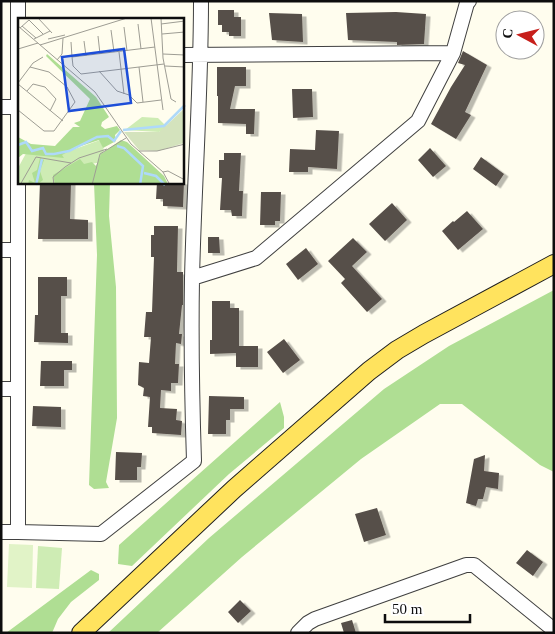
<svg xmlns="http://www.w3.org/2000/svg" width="555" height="634" font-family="Georgia,serif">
  <defs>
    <filter id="shadow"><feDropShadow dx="4.5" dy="2.5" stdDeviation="0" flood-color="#0004"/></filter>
  </defs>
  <rect width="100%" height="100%" fill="#fffdee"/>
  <!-- green -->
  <path fill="#ceecb4" d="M38,546L62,548L59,589L36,588Z"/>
  <!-- forest -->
  <path fill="#afde93" d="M94,183H110L109,216L116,287L117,418L106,482L109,488L94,489L89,485L97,255Z
    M554,290V472L540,465L462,404H440L361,459L242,557L157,633H108L209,538L384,389L449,346Z
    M280,402L284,417V428L229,474L132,566L118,564L119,545Z
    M91,570L99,574V580L71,602L58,619L52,633H6Z"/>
  <!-- pitch -->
  <path fill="#e1f3c7" d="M9,544L33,545L32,588L7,587Z"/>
  <!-- building -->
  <path fill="#574f49" filter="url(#shadow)" d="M218,10H234V17H241V36H229V32H222V25H218Z
    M396,12L426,14L424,44L397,45V42L348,40L346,13Z
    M269,13L302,14L303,42L272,40Z
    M463,51L487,65L465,112L471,115L456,139L431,124L451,87L465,65L458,63Z
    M217,67H246V86H235L230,109H255L254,134H246V124L218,123V96H217Z
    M292,89H312L313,117L293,118Z
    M316,130L339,131L337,169L308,167V172H289L290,149L315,150Z
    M430,148L446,166L433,177L418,160Z
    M224,153H241L239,191H243L242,216H232L231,210H220L222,178H219V160H224Z
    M481,157L504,174L496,186L473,169Z
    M40,182H71L70,219L88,220V239H38Z
    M157,182H184L183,207L163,206V199H156Z
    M261,192H281L280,221H275V225H260Z
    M392,203L407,220L385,241L369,224Z
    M467,211L483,229L458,250L442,231L453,221L454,222Z
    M154,226H178L177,272H183V305H182L179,334H182L181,344L176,343L175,364H179L178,383H171V391L161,390L160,408L177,409L176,420L182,421L181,435L152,433V427H148L150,397L143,396L144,388L138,385L139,362L149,363L151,337H144L146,312H152L154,257H151V235H154Z
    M208,237H219L220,253H208Z
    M353,238L367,252L352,266L382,299L367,312L341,283L345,279L328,261Z
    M306,248L318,264L298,280L286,264Z
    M38,277H67V296H61V333H68V343L34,342L35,315H38Z
    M212,301H230V308H239V346H258V367H236V353L210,354V340H212Z
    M284,339L300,360L283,373L267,352Z
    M41,361H72V370H64V386H40Z
    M209,396L244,397V409H230V420H226V434H208Z
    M33,406L61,407V427L32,426Z
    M116,452L142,453L141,467H137V480H115Z
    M485,455L484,471L499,473L498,489L486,487L483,499H478L476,506L466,503L474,459Z
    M377,508L386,535L364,542L355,514Z
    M527,550L543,562L533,576L516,563Z
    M240,600L251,611L238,623L228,612Z
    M352,620L356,633H344L341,623Z"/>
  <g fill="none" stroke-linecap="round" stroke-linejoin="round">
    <defs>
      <path id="minor" d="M182,55L453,53
        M1,107H17
        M1,250H18
        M192,278L256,258L418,121L453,53L467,3L469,1
        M1,389H18
        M1,532H18V1
        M18,532L101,534L194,461C192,400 191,339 192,279C194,186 201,94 201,1
        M298,633L308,623L315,619L466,565H474L554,630"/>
      <path id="major" d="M81,633L234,489L369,371L397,350L424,334L554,264"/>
    </defs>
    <!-- minor casing -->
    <use href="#minor" stroke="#404040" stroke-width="16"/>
    <!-- major casing -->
    <use href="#major" stroke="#1e1e1e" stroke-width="20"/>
    <!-- minor -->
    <use href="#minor" stroke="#fff" stroke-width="14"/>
    <!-- major -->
    <use href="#major" stroke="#ffe35e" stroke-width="18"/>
  </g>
  <!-- overview -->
  <g transform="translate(18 18)">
    <rect width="166" height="166" fill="#fffdee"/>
    <path d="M124,99L140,100L149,109L141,114L107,112ZM82,122L86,132L79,145L64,147L38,166L0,167V150L12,128L41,129L43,136Z" fill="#ceecb4"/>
    <path d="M29,36L78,79L91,99L84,104L83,108L87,111L99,108L102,112L97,117L98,123L85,130L81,122L57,130L44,137L46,140L5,136L0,140V119L13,126L37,128L55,109H62L56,105L62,103L72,81L28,38ZM103,122L109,124L146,158L150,166H37L35,157L62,141L66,146L74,144L78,148L83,136ZM22,140L26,142L22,153L25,162L20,166L10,167L11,162L17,165L14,155L19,152Z" fill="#afde93"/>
    <path d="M166,91V125L140,133L121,132L106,114H141Z" fill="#d4e3bd"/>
    <path fill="none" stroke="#aed9fa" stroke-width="2.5" d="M105,112L146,108L167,87M0,127L8,124L14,133L25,130L28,136H36L51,133L79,119L90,118L96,123L103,113M99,128L106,130L125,148L122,167M126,155L138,158L147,167M18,167L24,141"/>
    <path fill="none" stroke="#9e9d94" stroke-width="1" d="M20,0L34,15M133,0L145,92M143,0L145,40L153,81L158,84M120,6L123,31M143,6L167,3M0,8L77,74L113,126L145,154L152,167M4,8L18,20M106,9L109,33M2,10L11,2L25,16M93,12L96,34M144,16L167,14M80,18L82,36M16,21L32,13M30,21L47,17M66,23L68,38M53,24L54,39L137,29M22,27L109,0M0,31L20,25M101,34L106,76M145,36L167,37M54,39L55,48L63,56L146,46M39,42L44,36L45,20M147,48L167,49M121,49L125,84M81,53L99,73L111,77L119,85L143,82M0,65L15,45L25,39M0,66L45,103M9,73L15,66L27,69L38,81L32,93M0,92L26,113H36L57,84L49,69L31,54L12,49M121,133H139L167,126M145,154L150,153L167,162M2,167L18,139L53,145M36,167L35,159L47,149L61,140L89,131M74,167L82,136L108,120"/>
    <path fill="#1d4ed8" fill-opacity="0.15" stroke="#1d4ed8" stroke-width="2.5" d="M106,31L113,85L51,93L44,39Z"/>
    <rect width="166" height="166" fill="none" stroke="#0d0d0d" stroke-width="2.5"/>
  </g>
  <!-- border -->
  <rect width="555" height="634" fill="none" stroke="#0d0d0d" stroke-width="5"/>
  <!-- north arrow -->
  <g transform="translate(520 35) rotate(277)"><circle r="24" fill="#ffffff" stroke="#9e9e9e"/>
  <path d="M0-4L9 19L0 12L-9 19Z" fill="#c71f1b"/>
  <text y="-8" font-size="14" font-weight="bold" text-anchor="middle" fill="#0d0d0d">С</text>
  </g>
  <!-- scale -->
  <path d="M385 614v8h85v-8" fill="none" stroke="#0d0d0d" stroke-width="2.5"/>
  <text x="392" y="614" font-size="15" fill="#0d0d0d" stroke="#ffffff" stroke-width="4" paint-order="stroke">50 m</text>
</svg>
